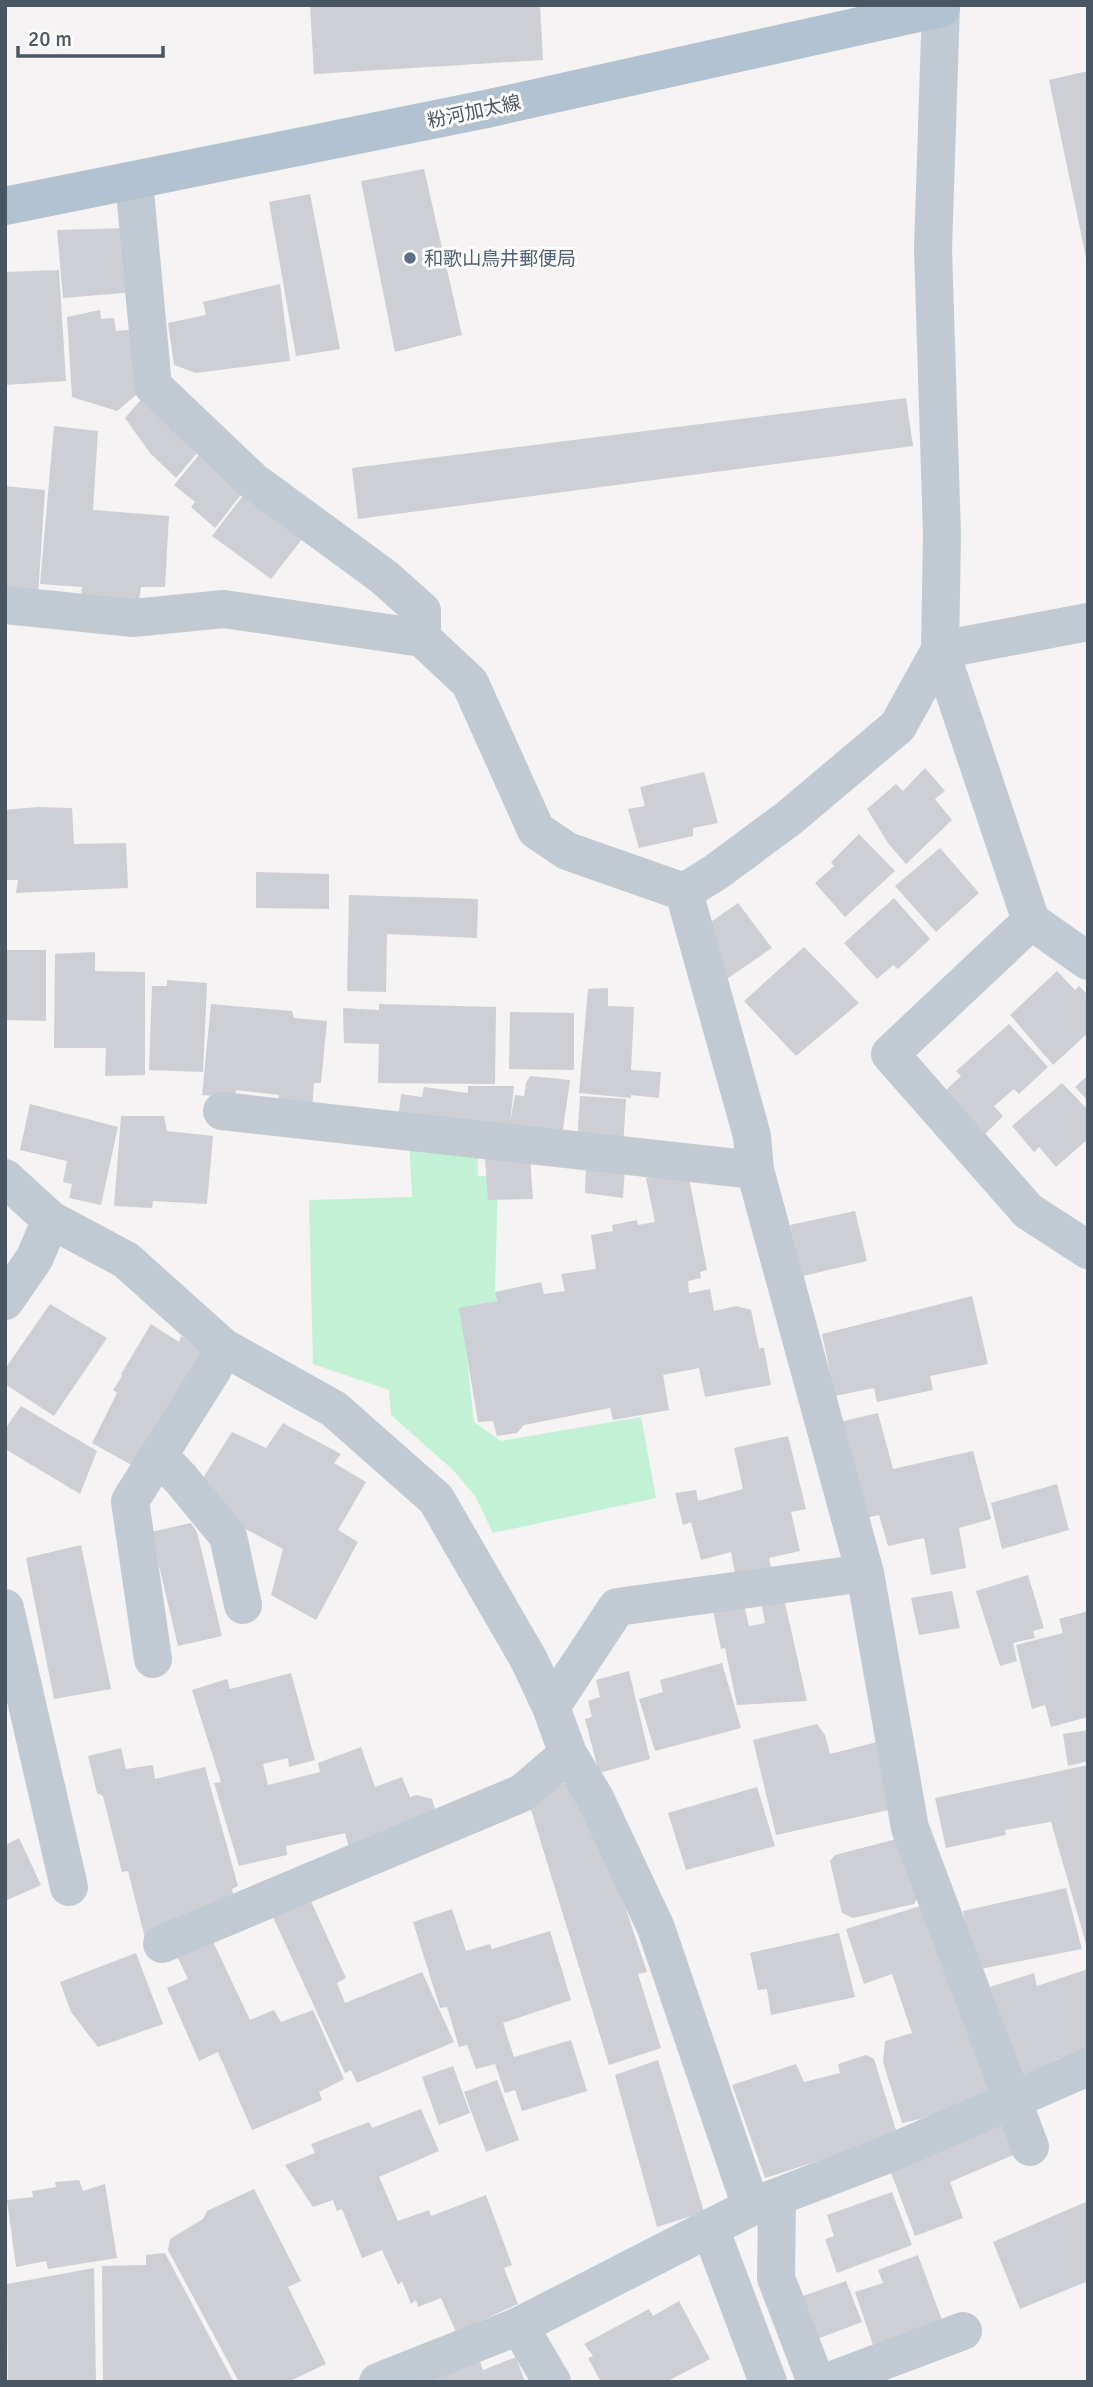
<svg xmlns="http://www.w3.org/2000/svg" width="1093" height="2387" font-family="Signika,'Noto Sans JP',sans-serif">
  <rect width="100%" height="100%" fill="#f5f3f3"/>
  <!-- green -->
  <path fill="#c3f1d5" d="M409,1140L478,1152V1176L498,1177L495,1291L497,1304L462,1312L474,1422L501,1441L641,1417L656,1498L493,1533L475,1496L453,1470L391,1415L389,1390L313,1364L309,1200L412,1197Z"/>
  <!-- building -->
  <path fill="#cdcfd5" d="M310,5H540L543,60L314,74Z
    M1088,71V261L1087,262L1049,80Z
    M424,169L462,335L395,352L361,181Z
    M310,194L340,349L296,356L269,202Z
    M130,228L135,292L63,298L57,230Z
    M59,270L66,381L6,385L5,272Z
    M280,284L290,361L196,373L174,365L168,323L206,315L203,302Z
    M100,310L101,319L114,318L116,331L138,329L143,389L117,411L72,397L67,317Z
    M145,395L202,447L176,478L150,453L125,418Z
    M906,398L913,446L358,519L352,468Z
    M54,426L98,431L93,510L169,516L165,587H141L139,601L81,597L82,587L40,584Z
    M204,449L247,487L215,528L191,507L195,502L174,485Z
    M5,486L45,490L38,596L5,593Z
    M248,489L306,534L271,579L212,536Z
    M925,768L945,791L935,799L952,820L906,864L888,843L867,809L896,784L903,791Z
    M704,772L718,823L693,828V836L639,848L628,809L645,806L640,787Z
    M37,807L72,808L74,844L126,843L128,888L16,893L18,880H5V810Z
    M859,834L895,871L845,917L815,883L834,866L831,862Z
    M940,848L979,893L936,932L895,886Z
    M256,872L329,874V909L256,908Z
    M349,895L478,899L477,938L387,934L386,992L347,991Z
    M894,898L930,939L898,969L893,965L877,979L844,943Z
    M738,903L772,948L722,982L708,924Z
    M804,947L859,1003L796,1056L744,1001Z
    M5,950H46V1021L5,1020Z
    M95,952V971L145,972V1075L105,1076L106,1048H54L55,954Z
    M1057,971L1075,990L1079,986L1088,995V1033L1053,1065L1010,1015Z
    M167,980L207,983L203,1072L149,1070L152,986H167Z
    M608,988V1006L634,1007L631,1070L661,1072L659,1098L631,1095V1098L579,1093L588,989Z
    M211,1004L292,1011L294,1018L327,1021L321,1083H314L312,1110L278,1106L279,1095L236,1090L235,1097L202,1095Z
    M379,1004L496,1007L495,1084L378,1083L379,1044L344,1043L343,1008L379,1010Z
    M510,1012L574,1013V1070L509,1069Z
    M1009,1024L1048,1067L1019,1094L1014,1089L994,1106L1003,1116L985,1134L945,1091L961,1076L956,1071Z
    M1088,1075V1101L1075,1087Z
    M530,1076L570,1080L561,1143L398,1121L401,1094L422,1097L424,1087L468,1093V1086H514L510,1122L515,1095L524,1096L526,1083Z
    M1062,1083L1088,1110V1139L1056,1167L1039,1147L1034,1152L1012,1126Z
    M580,1096L626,1099L623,1147L577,1144Z
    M30,1104L118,1127L101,1205L69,1198L72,1184L63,1182L67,1161L20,1150Z
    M121,1116H164L167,1131L213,1136L207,1204L153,1201L152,1208L114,1206Z
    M530,1157L533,1199L488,1200L485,1158Z
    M586,1164L625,1168L623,1198L585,1193Z
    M672,1173H688L707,1270L700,1272L701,1278L688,1281L689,1293L710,1289L714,1311L736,1306L751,1310L759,1348H764L771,1385L705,1397L699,1368L663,1375L669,1410L613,1420L610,1408L524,1425L517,1433L497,1436L493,1421L478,1422L459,1308L497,1301L495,1292L541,1282L544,1294L565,1291L561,1274L596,1269L591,1235L613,1231L612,1225L637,1220L638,1225L655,1222L646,1178Z
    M855,1211L867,1261L803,1276L790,1225Z
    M972,1296L988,1364L930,1376L933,1390L877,1402L874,1388L835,1396L822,1334Z
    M50,1304L107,1338L54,1416L5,1384V1369Z
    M151,1324L179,1342L181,1336L205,1354L137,1468L92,1443L117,1393L113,1390L122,1376L121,1374Z
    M21,1406L97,1451L80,1494L5,1449V1429Z
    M878,1413L893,1469L973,1451L991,1519L959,1528L966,1568L931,1575L924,1538L888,1546L879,1515L856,1520L831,1424Z
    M283,1423L341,1454L334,1463L366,1482L338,1530L358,1542L316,1620L271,1595L283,1549L227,1519L198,1486L232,1432L266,1448Z
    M788,1436L806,1509L791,1512L800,1551L769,1558L772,1571L736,1578L731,1552L701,1560L691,1522L683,1525L675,1493L696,1490L698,1501L743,1489L734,1448Z
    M1057,1484L1069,1530L1002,1549L991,1503Z
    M191,1523L197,1532L222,1636L178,1646L151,1532Z
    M81,1545L111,1689L54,1699L26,1558Z
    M1028,1575L1044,1628L1033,1631L1035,1638L1013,1643L1017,1661L1000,1666L976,1591Z
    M952,1591L960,1628L919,1635L911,1598Z
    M783,1594L807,1701L737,1705L725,1648L721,1649L712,1606L743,1600L749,1626L765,1623L760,1596Z
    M1088,1611V1717L1051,1727L1045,1705L1032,1709L1016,1645L1063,1633L1059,1619Z
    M722,1663L741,1728L655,1751L639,1699L663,1692L660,1680Z
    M629,1671L650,1759L599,1773L585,1719L592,1717L588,1701L600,1697L596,1680Z
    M291,1673L315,1760L289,1767L288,1758L263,1764L268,1785L320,1772L318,1763L361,1747L375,1787L402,1777L410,1797L417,1795L432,1799L438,1820L350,1851L345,1833L286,1846L287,1855L239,1866L214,1783L221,1782L192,1690L227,1679L230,1689Z
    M817,1724L825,1735L830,1754L877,1742L893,1809L776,1835L753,1740Z
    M1088,1730V1761L1068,1766L1063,1734Z
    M121,1748L126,1769L153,1765L155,1779L205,1767L238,1886L232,1889L236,1910L146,1942L128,1871L122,1872L103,1796L97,1793L88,1756Z
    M1088,1765V1947H1087L1051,1822L1005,1830L1006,1835L946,1848L935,1798Z
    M567,1782L621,1895L647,1972L638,1974L661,2048L609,2065L528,1800Z
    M757,1787L775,1846L686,1870L668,1813Z
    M908,1836L920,1893L914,1904L853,1918L842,1913L830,1861L835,1855Z
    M19,1838L41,1885L5,1901V1845Z
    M1066,1888L1082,1949L975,1970L963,1911Z
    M310,1899L346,1978L337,1983L345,2003L422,1972L454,2042L357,2083L351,2070L345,2073L272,1915Z
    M930,1903L992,2094L920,2119L902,2123L883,2062L885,2041L912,2033L892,1974L864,1984L846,1929Z
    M452,1909L466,1951L490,1944L492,1949L550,1931L571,2000L503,2023L514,2057L571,2040L587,2091L522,2111L515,2090L505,2093L495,2064L476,2069L467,2045L459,2047L447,2007L440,2008L413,1922Z
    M209,1933L250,2020L274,2010L281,2022L313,2010L344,2079L319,2092L322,2100L252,2130L218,2052L199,2061L167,1988L188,1979L173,1948Z
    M839,1933L855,1997L771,2015L767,1989L758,1990L750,1953Z
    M136,1953L163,2024L98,2047L71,2012L60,1982Z
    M1088,1969V2049L1055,2060L1057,2067L1018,2078L990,1987L1034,1973L1037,1986Z
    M866,2055L874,2059L899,2140L852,2150L765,2178L732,2085L796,2064L804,2082L840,2073L838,2064Z
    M658,2060L704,2212L657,2227L615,2075Z
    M453,2066L470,2113L439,2125L422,2077Z
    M497,2080L519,2140L486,2152L464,2092Z
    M421,2109L439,2151L379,2177L398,2221L429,2210L431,2216L486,2195L512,2265L504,2268L518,2304L456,2332L441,2298L418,2307L416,2300L411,2304L402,2281L398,2285L382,2250L362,2258L342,2209L337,2211L333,2200L313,2207L285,2165L315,2153L311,2144L369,2122L372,2128Z
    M1002,2111L1018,2153L950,2182L963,2218L915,2236L887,2162Z
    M79,2180L83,2191L105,2184L117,2258L48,2269L46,2261L16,2267L7,2200L33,2197L32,2191L56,2187L55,2182Z
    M254,2189L301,2281L288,2287L326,2364L288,2382H239L168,2250L170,2239L203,2219L207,2211Z
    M892,2192L912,2245L837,2273L825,2239L834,2236L827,2215Z
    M1088,2201V2281L1020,2309L993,2242Z
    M165,2253L230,2375L234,2382H103L102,2266L146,2265V2255Z
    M918,2255L942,2320L873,2345L855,2292L883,2283L878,2270Z
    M94,2268L96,2382H8L7,2284Z
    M846,2281L862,2322L817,2339L800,2297Z
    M679,2301L710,2359L666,2382H601L588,2358L593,2356L584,2344L649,2309L653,2316Z
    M477,2352L483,2370L516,2357L525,2382H436L431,2371Z"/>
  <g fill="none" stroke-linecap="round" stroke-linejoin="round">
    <!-- minor -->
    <path stroke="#c1cad2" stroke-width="38" d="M134,181L153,386L253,481L384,577L422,611V638
      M5,605L133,618L224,609L422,638L470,683L536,830L567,851L684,892
      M1088,622L940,650L1031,921L1088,961
      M684,892L752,1136L755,1170L865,1573L910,1828L1030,2147
      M684,892L716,872L789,818L898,726L940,650L942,535L933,249L941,5
      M1031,921L890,1054L1028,1211L1088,1250
      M222,1111L755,1170
      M5,1178L51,1220L126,1260L223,1347L334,1409L436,1499L529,1660L551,1707L568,1754L595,1798L656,1928L751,2207
      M5,1301L34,1259L51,1220
      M158,1455L181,1479L228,1536L243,1605
      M5,1608L69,1887
      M153,1659L130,1501L213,1369L223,1347
      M551,1707L617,1607L865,1573
      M162,1944L522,1793L568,1754
      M777,2197L776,2278L816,2382
      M710,2228L768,2382
      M519,2326L552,2382
      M378,2382L519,2326L751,2207L891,2153L1088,2067
      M827,2382L963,2331"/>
    <!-- major -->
    <path stroke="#b3c2d1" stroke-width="38" d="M5,206L486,109L941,8"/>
  </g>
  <!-- markers -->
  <circle fill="#5c6f8a" stroke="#fff" stroke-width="2.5" cx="410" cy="258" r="7"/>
  <g text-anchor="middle" stroke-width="6" stroke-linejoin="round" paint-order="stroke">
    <!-- street labels -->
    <g font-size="19" fill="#4a5661" stroke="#fff">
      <text transform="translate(474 111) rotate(-12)" y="7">粉河加太線</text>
    </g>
    <!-- service labels -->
    <g font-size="19" fill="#4e5e75" stroke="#fff" text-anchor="start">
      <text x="424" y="265">和歌山鳥井郵便局</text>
    </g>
  </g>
  <!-- border -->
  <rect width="1093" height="2387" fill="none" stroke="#4a5661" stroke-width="14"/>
  <!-- scale -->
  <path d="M18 46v10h145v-10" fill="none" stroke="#4a5661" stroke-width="3.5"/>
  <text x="28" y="46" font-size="21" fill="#4a5661" stroke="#ffffff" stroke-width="5" paint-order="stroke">20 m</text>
</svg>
